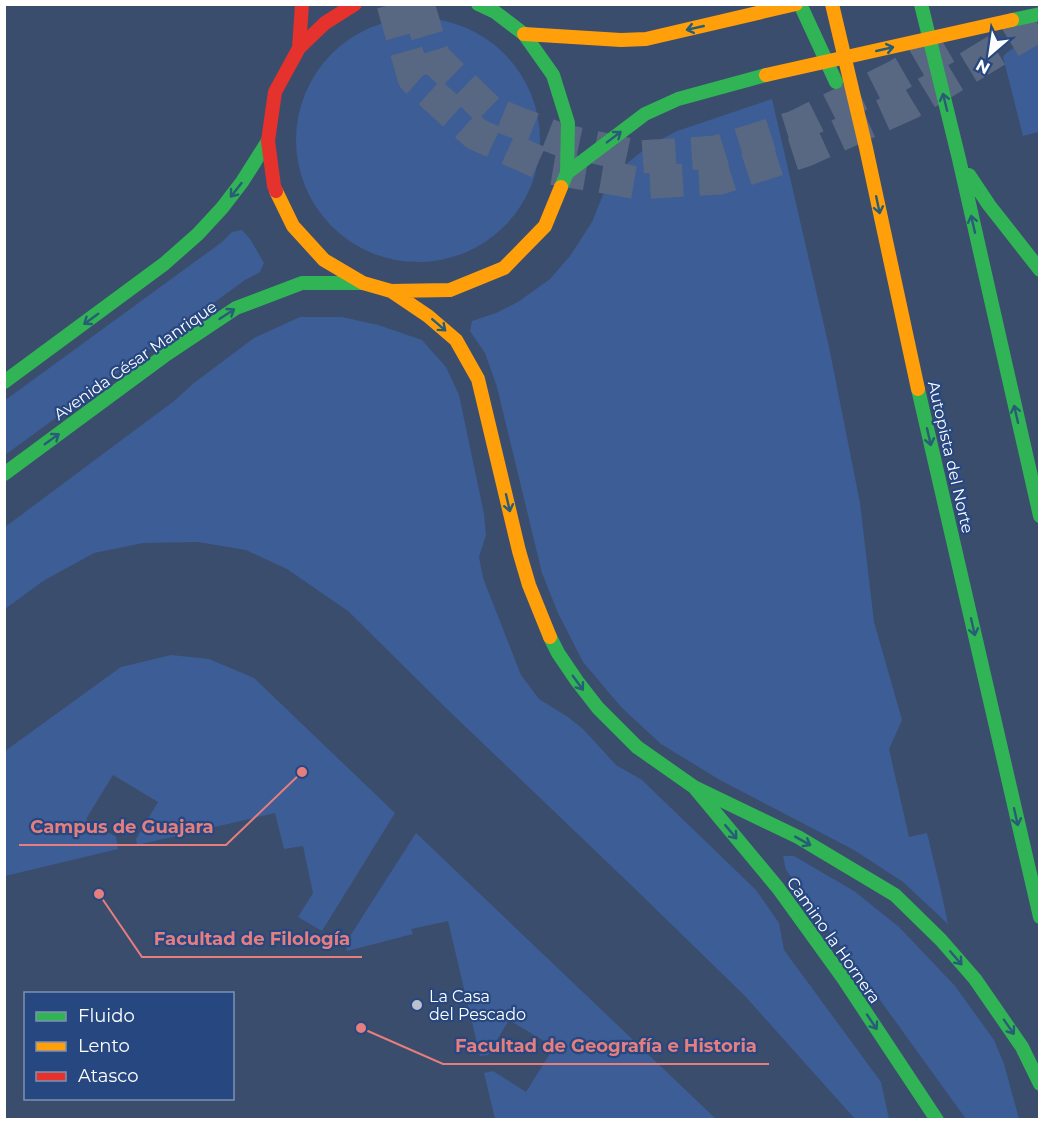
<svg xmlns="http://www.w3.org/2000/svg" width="1044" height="1124" font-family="Montserrat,sans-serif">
  <rect width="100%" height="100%" fill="#3b4d6c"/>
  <!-- green -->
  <path fill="#3c5d96" d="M296 140a122 122 0 1 1 244 0a122 122 0 1 1-244 0Z
    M1039,40V137L1038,132L1023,136L1003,57C1011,46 1027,43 1039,40Z
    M772,99L829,347L860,503L874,622L902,720L889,749L909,837L927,833L941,891L948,924L903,882L854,850L720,780L661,744L622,708L583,662L558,613L542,573L497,387L485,353L470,331L472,321L496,313L518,302L550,279L570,256L592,222L603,195L621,168L650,145L677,131Z
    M242,230L250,239L264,263L260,272L245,280L5,455L4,401L222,242L232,232Z
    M300,317H342L378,325L422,340L446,367L459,395L484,514L486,535L479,557L483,578L521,675L539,699L568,717L583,729L616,765L642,780L756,890L779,923L784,950L881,1082L889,1119H855L745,996L631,885L447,709L348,611L287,569L246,550L198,542L143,543L94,553L43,581L5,609V527L174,401L194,383L254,338Z
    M171,655L209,659L254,678L395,813L322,931L298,917L313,893L303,846L284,849L275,813L137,845L136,839L158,802L113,775L86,819L116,837L118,849L5,876V751L121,667Z
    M416,833L716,1119H495L484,1073L493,1071L526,1092L554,1047L509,1020L488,1055L480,1056L448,921L411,929L413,934L347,951L345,944Z
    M783,856H794L854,891L899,927L955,986L994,1040L1004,1064L1019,1119H966L786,870Z"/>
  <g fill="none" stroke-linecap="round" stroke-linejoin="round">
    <!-- highway-tunnel -->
    <path stroke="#586882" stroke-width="33" stroke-dasharray="33 16" stroke-linecap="butt" d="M393,4L414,78L476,134L551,168L639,183L720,178L806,150L910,103L1040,24
      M418,4L434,58L490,112L561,140L640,157L716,152L795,127L897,76L957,41"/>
    <!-- fast -->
    <path stroke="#30b455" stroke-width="14" d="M478,4L495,12L524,34L553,75L568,123L567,173L561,187
      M800,4L836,82
      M921,4L959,159L1040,516
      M1012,20L1040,14
      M567,173L645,114L678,99L766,75
      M969,175L989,205L1040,270
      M4,382L164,264L198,234L222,208L242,182L268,141
      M918,389L1040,917
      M4,474L164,356L236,308L302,283H362
      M550,637L558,653L577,681L598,708L637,747L694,787L778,888L843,978L937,1120
      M694,787L798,837L895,895L941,940L975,979L1022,1047L1040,1084"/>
    <!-- slow -->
    <path stroke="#ff9f0a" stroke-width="14" d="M832,4L866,148L918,389
      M524,34L621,40L646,39L796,4
      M276,191L293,226L324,260L363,283L391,291L450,290L504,268L545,226L561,187
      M391,291L428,316L456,340L478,379L519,551L529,585L550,637"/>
    <!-- jam -->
    <path stroke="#e5322d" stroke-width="14" d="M299,48L302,4
      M276,191L274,186L268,141L275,92L299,48L325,23L355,4"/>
    <!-- slow-bridge -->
    <path stroke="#ff9f0a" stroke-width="14" d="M766,75L1012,20"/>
  </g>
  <!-- one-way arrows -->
  <defs><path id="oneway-shaft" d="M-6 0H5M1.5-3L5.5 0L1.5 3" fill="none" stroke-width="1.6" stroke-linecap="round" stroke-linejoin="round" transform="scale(1.5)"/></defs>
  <g stroke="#295d77">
    <use href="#oneway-shaft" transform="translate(695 28) rotate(167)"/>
    <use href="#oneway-shaft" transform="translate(885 49) rotate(-13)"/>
    <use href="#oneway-shaft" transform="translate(945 102) rotate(-104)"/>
    <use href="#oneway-shaft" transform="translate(614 137) rotate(-37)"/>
    <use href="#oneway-shaft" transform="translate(236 190) rotate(128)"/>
    <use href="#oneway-shaft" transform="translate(878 205) rotate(78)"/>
    <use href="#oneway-shaft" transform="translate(973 224) rotate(-103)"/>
    <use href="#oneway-shaft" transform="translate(227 314) rotate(-33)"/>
    <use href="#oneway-shaft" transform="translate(91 319) rotate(144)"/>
    <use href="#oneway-shaft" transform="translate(439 325) rotate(41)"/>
    <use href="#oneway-shaft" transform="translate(1016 414) rotate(-103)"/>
    <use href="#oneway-shaft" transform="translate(929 437) rotate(77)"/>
    <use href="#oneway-shaft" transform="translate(52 439) rotate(-36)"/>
    <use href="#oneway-shaft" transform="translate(508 503) rotate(77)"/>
    <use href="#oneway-shaft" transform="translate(973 627) rotate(77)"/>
    <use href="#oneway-shaft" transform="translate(578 683) rotate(54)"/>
    <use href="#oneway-shaft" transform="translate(1016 817) rotate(77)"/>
    <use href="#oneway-shaft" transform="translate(731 832) rotate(50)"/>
    <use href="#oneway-shaft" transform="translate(803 841) rotate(29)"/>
    <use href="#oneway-shaft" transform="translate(956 958) rotate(49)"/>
    <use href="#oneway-shaft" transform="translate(872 1022) rotate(56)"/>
    <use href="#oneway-shaft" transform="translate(1009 1027) rotate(55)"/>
  </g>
  <!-- markers -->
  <circle fill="#bac1cc" stroke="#274780" stroke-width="2" cx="417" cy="1005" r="6"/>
  <g text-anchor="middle" stroke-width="4.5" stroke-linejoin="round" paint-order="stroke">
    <!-- street labels -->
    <g font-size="16" fill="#fff" stroke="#274780">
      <text transform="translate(135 360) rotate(-35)" y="6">Avenida César Manrique</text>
      <text transform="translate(951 457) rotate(77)" y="6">Autopista del Norte</text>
      <text transform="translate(834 940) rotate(55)" y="6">Camino la Hornera</text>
    </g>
    <!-- poi labels -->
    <g font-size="16" fill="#fff" stroke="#274780" text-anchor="start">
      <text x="429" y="1002">La Casa<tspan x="429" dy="18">del Pescado</tspan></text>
    </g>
  </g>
  <!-- callouts -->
  <path fill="none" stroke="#e67e7e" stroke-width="2" d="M302 772L226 845H19M99 894L142 957H362M361 1028L443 1064H769"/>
  <g fill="#e67e7e" stroke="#274780" stroke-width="2">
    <circle cx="302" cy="772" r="6"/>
    <circle cx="99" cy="894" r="6"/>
    <circle cx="361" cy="1028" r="6"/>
  </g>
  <g font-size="18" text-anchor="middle" font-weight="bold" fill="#e67e7e" stroke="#274780" stroke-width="4.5" stroke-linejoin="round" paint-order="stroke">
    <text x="122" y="833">Campus de Guajara</text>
    <text x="252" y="945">Facultad de Filología</text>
    <text x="606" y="1052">Facultad de Geografía e Historia</text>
  </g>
  <!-- border -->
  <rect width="1044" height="1124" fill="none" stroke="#ffffff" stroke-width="12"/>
  <!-- legend -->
  <rect x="24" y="992" width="210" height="108" fill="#274780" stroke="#7d91b3" stroke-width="1.5"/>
  <rect x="36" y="1012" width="30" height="9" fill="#30b455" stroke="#7d91b3" stroke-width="1.5"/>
  <text x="78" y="1022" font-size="18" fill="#ffffff">Fluido</text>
  <rect x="36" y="1042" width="30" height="9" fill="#ff9f0a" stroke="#7d91b3" stroke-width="1.5"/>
  <text x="78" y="1052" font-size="18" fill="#ffffff">Lento</text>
  <rect x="36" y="1072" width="30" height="9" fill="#e5322d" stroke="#7d91b3" stroke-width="1.5"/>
  <text x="78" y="1082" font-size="18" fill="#ffffff">Atasco</text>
  <!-- north arrow -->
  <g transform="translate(990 54) rotate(209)" stroke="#274780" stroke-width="4.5" paint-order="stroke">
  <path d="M0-4.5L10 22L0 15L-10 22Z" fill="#ffffff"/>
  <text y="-9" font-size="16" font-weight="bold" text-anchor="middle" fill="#ffffff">N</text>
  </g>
</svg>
